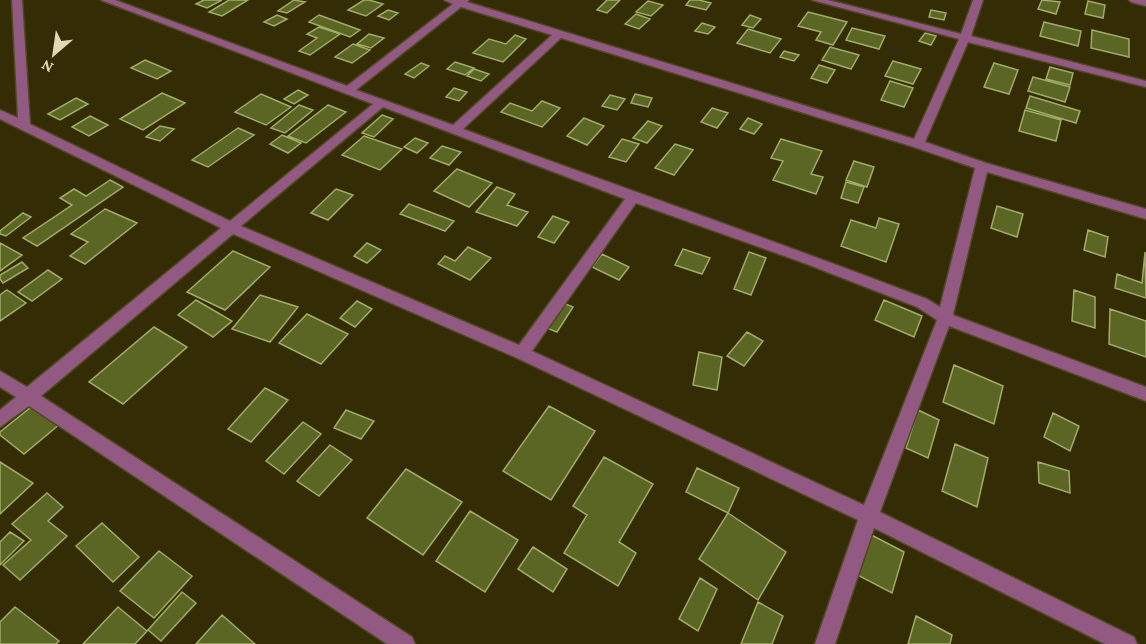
<svg xmlns="http://www.w3.org/2000/svg" width="1146" height="644" font-family="'Crimson Pro',serif">
  <rect width="100%" height="100%" fill="#342c04"/>
  <!-- building -->
  <path fill="#5b6524" stroke="#a0ac67" stroke-width="1.5" d="M204,0H222L207,8L196,4Z
    M229,0H248L222,16L209,12Z
    M294,0L305,2L287,13L278,11Z
    M364,0H369L383,4L366,16L348,10Z
    M607,0H620L607,13L597,10Z
    M690,0H699L711,3L706,10L686,5Z
    M1042,0L1060,2L1056,14L1038,9Z
    M648,1L663,5L651,16L636,12Z
    M1088,1L1105,5L1103,18L1085,14Z
    M388,10L398,13L389,20L378,16Z
    M931,10L946,13L944,20L929,17Z
    M808,12L847,22L833,45L816,40L821,32L798,26Z
    M636,14L650,19L639,29L625,24Z
    M277,15L287,19L274,26L264,22Z
    M319,15L360,30L350,37L309,22Z
    M750,15L761,19L753,28L742,25Z
    M1044,22L1081,31L1078,46L1040,36Z
    M702,23L715,27L708,34L695,31Z
    M319,27L340,34L310,55L299,51L317,38L307,34Z
    M852,28L885,36L879,49L846,40Z
    M748,29L781,39L770,53L737,43Z
    M1092,30L1129,39V57L1091,48Z
    M925,33L936,36L931,45L919,41Z
    M369,34L384,38L371,48L357,44Z
    M515,35L526,39L503,62L473,53L489,39L506,44Z
    M353,44L370,50L352,63L335,57Z
    M830,47L859,55L851,69L822,60Z
    M784,51L799,55L794,61L780,57Z
    M145,60L171,71L157,79L131,68Z
    M893,61L921,69L913,84L885,76Z
    M455,62L474,68L465,75L447,69Z
    M421,63L429,66L414,78L405,74Z
    M994,63L1018,70L1009,94L984,87Z
    M819,65L835,70L827,83L811,78Z
    M1050,67L1073,73L1070,85L1046,79Z
    M474,69L489,74L481,81L467,76Z
    M1033,77L1070,87L1065,102L1028,91Z
    M890,81L913,88L904,107L881,100Z
    M454,88L467,92L459,101L446,97Z
    M298,90L308,95L294,104L284,99Z
    M162,93L185,103L143,130L120,119Z
    M261,94L291,107L266,125L235,112Z
    M635,94L652,98L648,107L631,103Z
    M610,95L625,99L617,110L602,106Z
    M1030,96L1080,111L1076,123L1026,108Z
    M76,98L88,104L60,120L48,114Z
    M542,101L560,108L542,127L501,112L510,103L532,111Z
    M299,105L313,110L285,133L271,128Z
    M328,105L346,112L306,143L288,136Z
    M712,108L728,113L717,128L701,122Z
    M1025,110L1061,120L1056,141L1019,131Z
    M382,115L393,119L374,137L362,133Z
    M90,116L108,125L89,136L72,127Z
    M584,118L604,126L587,145L567,136Z
    M748,118L762,124L754,134L740,129Z
    M648,121L662,126L647,143L633,138Z
    M160,126L174,129L160,141L146,137Z
    M238,128L254,135L208,167L192,160Z
    M282,135L301,143L288,153L270,144Z
    M364,136L402,149L380,170L342,155Z
    M415,138L428,143L417,153L404,147Z
    M622,139L639,144L626,162L609,157Z
    M781,139L822,151L811,174L823,177L816,194L773,180L783,161L771,158Z
    M675,144L693,150L674,175L655,168Z
    M442,146L461,152L449,165L430,158Z
    M854,161L874,167L867,187L846,180Z
    M457,169L492,183L469,207L434,191Z
    M110,180L123,187L37,246L23,238L72,205L60,198L74,189L86,196Z
    M846,182L864,187L858,203L841,198Z
    M497,187L515,194L507,205L528,212L517,226L476,212Z
    M336,189L353,195L328,220L311,213Z
    M409,204L454,221L445,231L400,214Z
    M997,206L1023,214L1017,237L991,228Z
    M105,209L137,223L85,264L70,256L88,242L71,234Z
    M23,213L31,217L6,236L0,234V231Z
    M553,216L569,222L554,243L538,237Z
    M879,218L899,224L886,262L841,246L851,220L876,228Z
    M1088,230L1108,237L1105,257L1084,250Z
    M0,243L22,255L0,271Z
    M367,243L381,250L367,263L354,256Z
    M468,247L491,258L470,280L438,264L445,256L455,261Z
    M683,249L710,258L702,274L675,265Z
    M233,251L270,267L225,310L187,292Z
    M749,252L766,258L751,295L734,289Z
    M1145,252L1146,298L1115,288L1117,274L1142,283Z
    M602,254L629,267L619,280L592,267Z
    M22,262L28,268L3,283L0,279V275Z
    M48,270L62,279L32,301L18,292Z
    M7,290L26,303L0,321V295Z
    M1074,290L1095,297V328L1072,321Z
    M260,295L298,307L270,342L232,329Z
    M196,300L232,321L213,337L178,315Z
    M556,300L573,307L557,332L539,325Z
    M884,300L922,316L914,337L875,320Z
    M357,301L372,309L355,327L340,318Z
    M1110,309L1146,321V357L1109,344Z
    M307,314L348,334L321,364L279,343Z
    M154,327L187,347L123,404L89,382Z
    M747,332L763,341L744,366L727,356Z
    M699,352L722,357L717,390L693,385Z
    M954,365L1003,386L994,424L943,402Z
    M265,388L288,400L251,442L228,429Z
    M35,404L61,423L24,454L0,435V432Z
    M549,406L595,431L551,500L503,471Z
    M346,410L374,421L361,439L334,428Z
    M918,410L939,420L928,458L906,448Z
    M1053,413L1079,426L1070,451L1044,437Z
    M303,422L321,434L284,474L266,461Z
    M955,444L988,458L977,507L942,491Z
    M330,445L352,460L319,496L297,481Z
    M604,457L653,484L619,542L636,553L618,586L564,553L587,515L573,506Z
    M0,462L33,483L0,514Z
    M1038,462L1069,471L1070,493L1039,483Z
    M697,468L739,488L728,513L686,492Z
    M406,469L462,502L423,555L367,518Z
    M47,493L63,507L48,521L67,536L20,580L3,565L31,540L12,524Z
    M470,511L518,540L485,592L436,561Z
    M728,513L786,552L758,600L699,559Z
    M102,523L139,557L113,582L76,546Z
    M856,527L904,552L892,593L842,567Z
    M10,532L24,541L0,565V542Z
    M533,547L567,569L553,592L518,569Z
    M159,551L192,576L154,618L120,591Z
    M700,578L717,589L698,631L679,619Z
    M182,592L196,603L161,641L148,630Z
    M758,602L783,616L772,644H741Z
    M15,607L59,641L56,644H0V622Z
    M118,607L147,631L135,644H83Z
    M222,615L255,644H196Z
    M916,616L952,635L950,644H908Z"/>
  <g fill="none" stroke-linecap="round" stroke-linejoin="round">
    <defs>
      <path id="minor" d="M12,0H22L30,124L230,221L373,104L101,0H115L347,86L453,4L444,0H469L467,2L914,139L959,39L812,0H828L961,34L973,0H983L971,36L1146,81V87L968,42L925,142L986,163L1146,209V219L987,172L953,315L1146,387V401L949,326L880,512L1134,637L1137,644H1105L874,528L835,644H815L858,520L517,358L233,234L41,396L412,637L415,644H387L29,406L0,427V410L16,397L0,387V371L27,387L221,228L0,119V110L18,118ZM461,7L552,35L453,125L356,90ZM561,38L914,147L975,168L940,307L927,299C773,240 617,186 463,129ZM383,107L625,199L519,345L241,226ZM636,203L804,263L917,307L937,320L864,505L532,351Z
        M1129,0H1146V6L1131,2Z"/>
    </defs>
    <!-- minor casing -->
    <use href="#minor" stroke="#504820" stroke-width="3"/>
    <!-- minor -->
    <use href="#minor" fill="#925983" fill-rule="evenodd"/>
  </g>
  <!-- north arrow -->
  <g transform="translate(54 54) rotate(209)" stroke="#342c04" stroke-width="4.5" paint-order="stroke">
  <path d="M0-4.5L10 22L0 15L-10 22Z" fill="#e0d9b6"/>
  <text y="-9" font-size="16" font-weight="bold" text-anchor="middle" fill="#e0d9b6">N</text>
  </g>
</svg>
